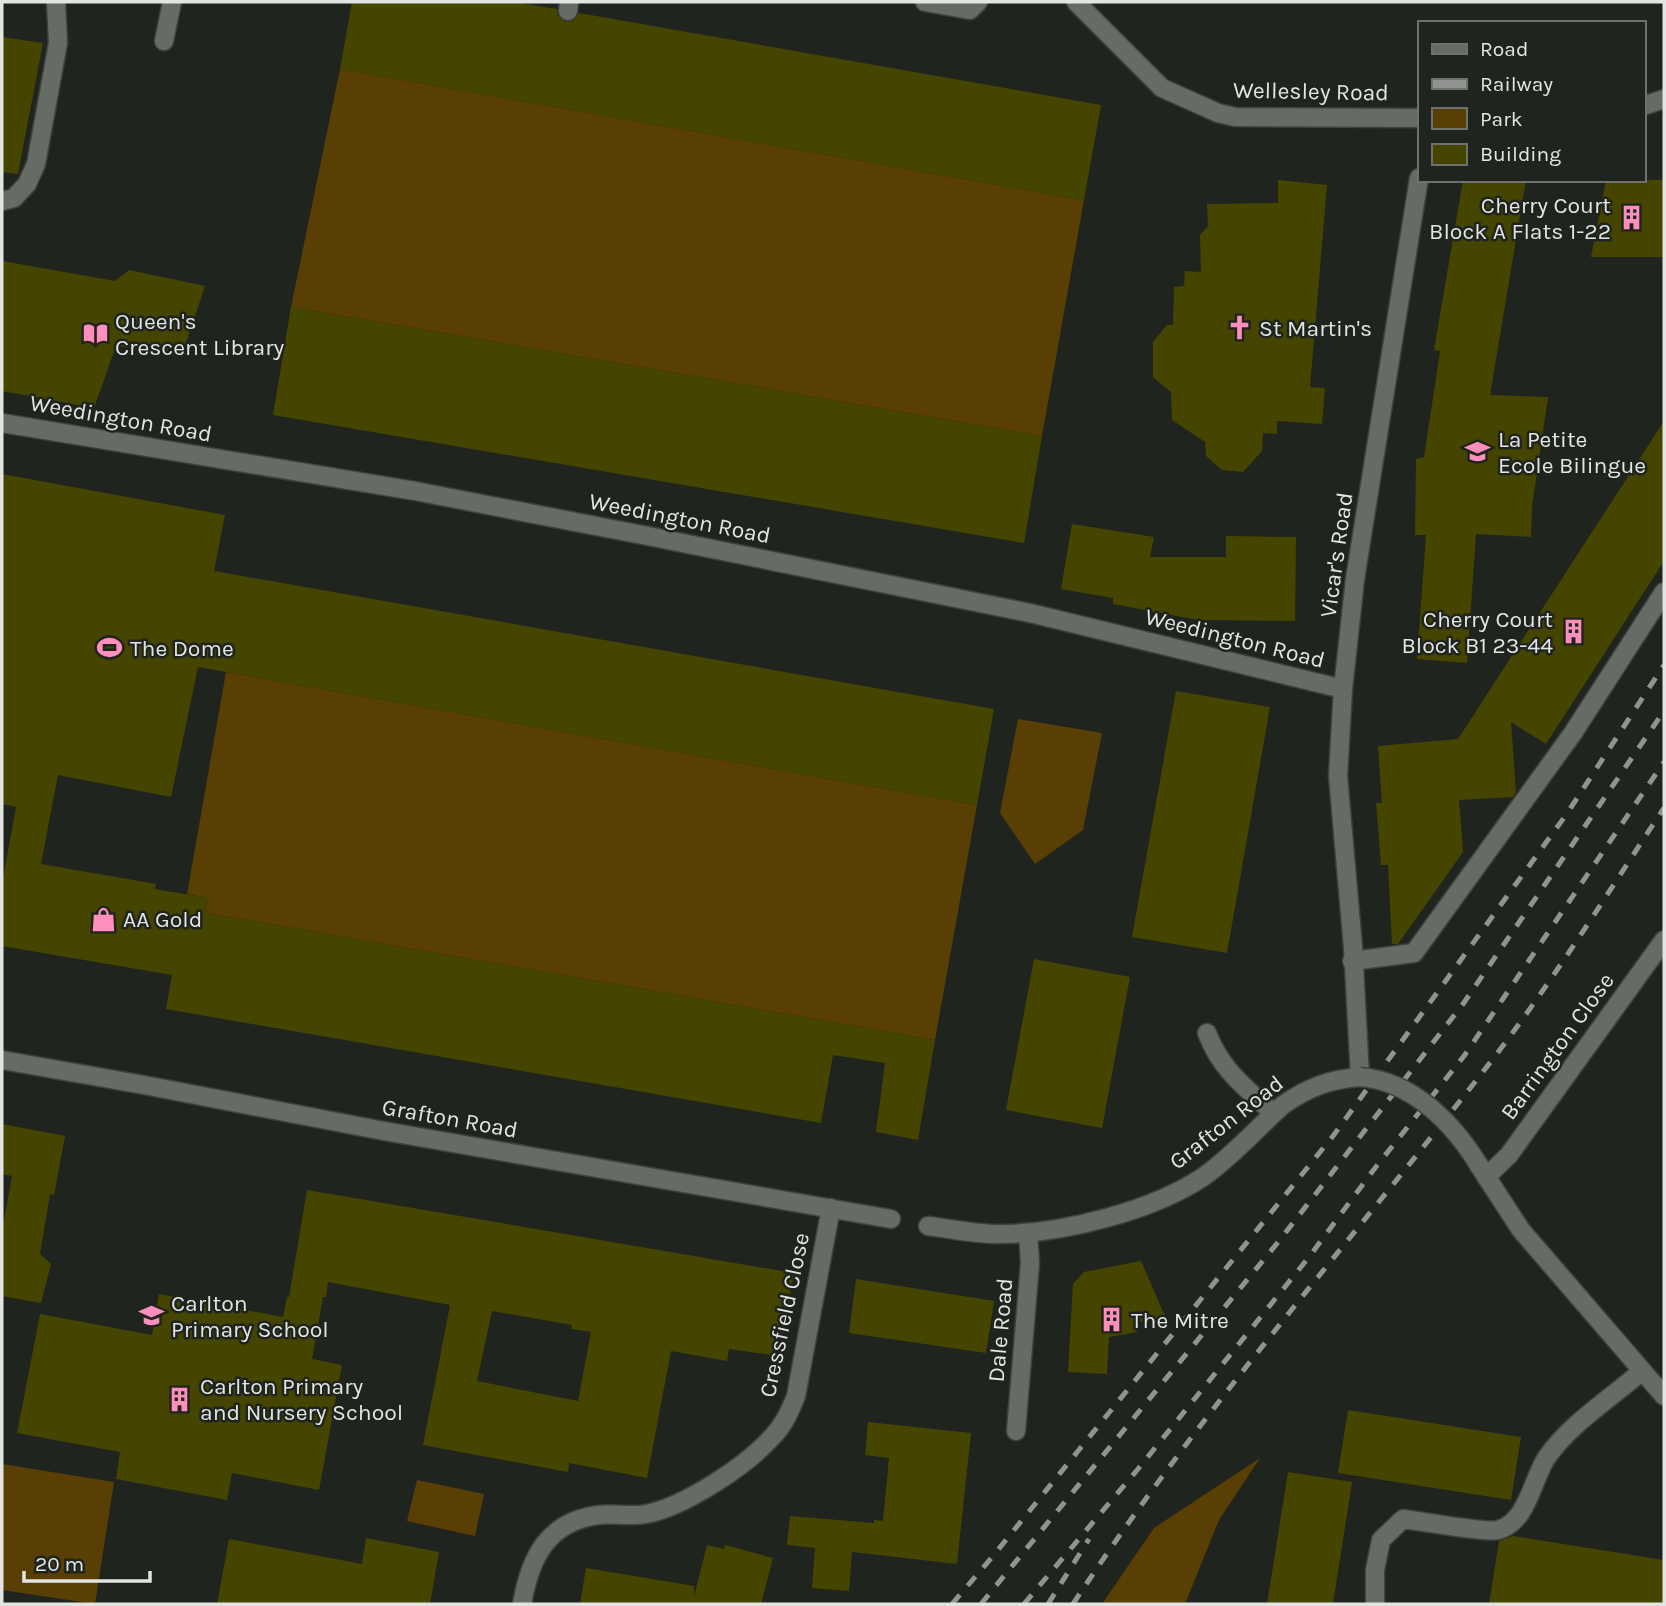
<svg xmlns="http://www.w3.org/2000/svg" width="1666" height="1606" font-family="Karla,sans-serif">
  <rect width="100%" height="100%" fill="#20241f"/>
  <!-- green -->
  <path fill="#593f04" d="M340,69L1084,200L1042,436L291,307Z
    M226,672L977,805L935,1040L206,913L208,898L187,894Z
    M1018,719L1102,733L1083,830L1035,864L1000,813Z
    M1260,1458L1219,1520L1185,1604H1102L1154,1528Z
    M2,1464L114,1482L95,1604L2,1590Z
    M417,1480L484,1494L475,1536L407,1521Z"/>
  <!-- building -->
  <path fill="#454500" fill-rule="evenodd" d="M352,2H514L557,9L558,16L566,22L573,21L579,13L1101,105L1084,200L340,69Z
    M2,37L43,43L18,174L2,172Z
    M1278,180L1327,185L1310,387L1325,388L1322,424L1277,421V434L1263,433L1262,451L1243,472L1222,470L1206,456L1205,442L1172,420L1171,392L1153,377V342L1167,325H1173L1174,287L1184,286L1185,271L1201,272L1200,235L1208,226L1207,204L1278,203Z
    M1463,180H1526L1490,395L1548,397L1532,507L1531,537L1476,534L1467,663L1417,659L1426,535H1415L1416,459L1424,457L1440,351L1434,350Z
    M1606,180H1664V257H1591Z
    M2,261L115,281L129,270L205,286L185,346L177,354H165L116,346L94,408L2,391Z
    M291,307L1042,436L1024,543L273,415Z
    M1664,421V561L1546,744L1511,722L1516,792L1513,797L1459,800L1463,852L1398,944H1392L1388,865H1381L1376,803H1382L1378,746L1458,739Z
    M2,474L225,515L214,571L994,709L977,805L198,667L171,797L58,775L41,864L156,884L155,889L208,898L206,913L935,1040L918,1140L876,1132L885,1063L833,1055L821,1123L166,1009L172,975L2,946V884L16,807L2,804Z
    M1072,524L1154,537L1150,557H1226V536L1296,537L1295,621L1198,620L1113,604V598L1061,589Z
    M1176,691L1270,707L1227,953L1132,937Z
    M1034,959L1130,977L1102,1128L1006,1110Z
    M2,1124L65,1136L54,1195L50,1194L40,1254L51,1264L41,1303L2,1296V1231L12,1176L2,1174Z
    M307,1190L794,1273L779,1356L729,1349L727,1361L671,1351L647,1478L569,1463L568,1472L423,1445L450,1305L328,1282L326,1297H323L312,1359L342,1365L319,1490L232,1473L227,1500L116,1479L120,1452L17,1433L40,1314L152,1335L159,1294L283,1317L287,1297H289ZM492,1311L572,1325L571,1329L591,1332L578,1401L477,1381Z
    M1141,1261L1165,1316L1136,1323L1137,1332L1109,1337L1107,1374L1068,1372L1073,1284L1084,1272Z
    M856,1279L994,1301L986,1353L849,1333Z
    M1348,1410L1521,1437L1511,1500L1338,1473Z
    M868,1422L971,1433L957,1564L852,1552L849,1591L812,1588L815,1548L787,1545L790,1516L874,1523V1520L883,1521L889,1458L865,1455Z
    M1288,1472L1352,1482L1333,1604H1267Z
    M1513,1536L1664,1560V1604H1489L1499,1541Z
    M366,1538L439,1552L430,1604H217L229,1539L362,1564Z
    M707,1545L724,1549L725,1545L773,1558L761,1604H580L586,1568L694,1586V1597Z"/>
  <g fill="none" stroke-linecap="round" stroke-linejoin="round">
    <defs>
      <path id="lane" d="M925,2L970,10L978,2
        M568,11L569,2
        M2,201L14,198L27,184L36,164L58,43L56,2
        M1352,961L1414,953L1573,733L1664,592
        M1207,1033C1221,1070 1245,1087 1273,1113"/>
      <path id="street" d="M1076,2L1162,88L1218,113L1235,117L1419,118
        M164,41L172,2
        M1643,106L1664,99
        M2,423L415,491L648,536L1030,613L1343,689
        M2,1060L144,1085L384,1131L891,1219
        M1480,1167L1521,1230L1664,1396
        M1486,1177L1509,1155L1664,940
        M928,1226C953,1229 978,1235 1003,1234C1064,1233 1152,1211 1203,1177C1232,1157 1257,1128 1283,1105C1307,1088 1330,1079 1360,1077L1353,947L1338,776L1343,689L1355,579L1419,178
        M1016,1431L1030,1263L1028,1233
        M522,1604C530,1558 547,1522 598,1515C613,1513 630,1517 646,1514C684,1507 746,1466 772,1437C784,1425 790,1411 796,1396L831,1208
        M1375,1604V1570L1381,1540L1403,1519C1421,1521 1485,1533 1498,1530C1528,1522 1532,1479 1547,1457C1572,1422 1610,1399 1642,1371"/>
    </defs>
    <!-- lane casing -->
    <use href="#lane" stroke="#3e423d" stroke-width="21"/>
    <!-- street casing -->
    <use href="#street" stroke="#3e423d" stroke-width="21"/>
    <!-- lane -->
    <use href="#lane" stroke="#676b65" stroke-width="18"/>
    <!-- street -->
    <use href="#street" stroke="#676b65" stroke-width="18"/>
    <!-- rail -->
    <path stroke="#90938f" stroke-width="5" stroke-dasharray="12 12" stroke-linecap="butt" d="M952,1604L993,1556L1333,1136L1566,815L1664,665
      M981,1604L1279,1241L1463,1004L1664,711
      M1024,1604L1138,1469L1309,1257L1375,1168L1464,1056L1664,762
      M1048,1604L1089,1539
      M1073,1604C1195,1418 1345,1248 1482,1073C1548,989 1605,897 1664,808"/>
    <defs>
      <path id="street-bridge" d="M1360,1077C1413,1081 1454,1124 1480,1167"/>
    </defs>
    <!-- street-bridge casing -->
    <use href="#street-bridge" stroke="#3e423d" stroke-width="21" stroke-linecap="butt"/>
    <!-- street-bridge -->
    <use href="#street-bridge" stroke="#676b65" stroke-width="18"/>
  </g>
  <!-- icons -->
  <defs>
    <symbol id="building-bare" viewBox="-9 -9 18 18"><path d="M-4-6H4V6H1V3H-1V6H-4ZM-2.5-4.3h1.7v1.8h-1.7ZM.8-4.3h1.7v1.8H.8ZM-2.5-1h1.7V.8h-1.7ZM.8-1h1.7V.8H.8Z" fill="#fe8ebb" stroke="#20241f" stroke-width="2.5" paint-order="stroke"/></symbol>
    <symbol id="church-bare" viewBox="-9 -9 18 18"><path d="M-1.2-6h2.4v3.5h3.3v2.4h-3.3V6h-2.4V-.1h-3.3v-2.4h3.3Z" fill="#fe8ebb" stroke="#20241f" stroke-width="2.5" paint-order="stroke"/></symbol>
    <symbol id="library-bare" viewBox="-9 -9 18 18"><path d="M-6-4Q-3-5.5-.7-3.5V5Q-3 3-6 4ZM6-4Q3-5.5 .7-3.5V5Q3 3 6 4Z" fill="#fe8ebb" stroke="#20241f" stroke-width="2.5" paint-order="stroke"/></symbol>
    <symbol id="school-bare" viewBox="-9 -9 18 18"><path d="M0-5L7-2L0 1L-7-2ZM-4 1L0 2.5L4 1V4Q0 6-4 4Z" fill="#fe8ebb" stroke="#20241f" stroke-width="2.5" paint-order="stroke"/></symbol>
    <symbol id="stadium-bare" viewBox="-9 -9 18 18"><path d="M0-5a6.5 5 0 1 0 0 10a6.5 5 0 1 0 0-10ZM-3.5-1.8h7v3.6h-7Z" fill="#fe8ebb" stroke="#20241f" stroke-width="2.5" paint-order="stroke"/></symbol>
    <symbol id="shop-bare" viewBox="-9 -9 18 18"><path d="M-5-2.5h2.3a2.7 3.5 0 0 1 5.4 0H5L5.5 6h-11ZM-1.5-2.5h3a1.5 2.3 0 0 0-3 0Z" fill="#fe8ebb" stroke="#20241f" stroke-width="2.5" paint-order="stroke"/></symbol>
  </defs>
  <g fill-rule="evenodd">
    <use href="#building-bare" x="1614" y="200" width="35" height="35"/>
    <use href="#church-bare" x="1222" y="310" width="35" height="35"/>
    <use href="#library-bare" x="78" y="316" width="35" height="35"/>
    <use href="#school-bare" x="1460" y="434" width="35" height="35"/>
    <use href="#building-bare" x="1556" y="614" width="35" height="35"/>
    <use href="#stadium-bare" x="92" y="630" width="35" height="35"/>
    <use href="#shop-bare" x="86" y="902" width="35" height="35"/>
    <use href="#school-bare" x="134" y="1298" width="35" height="35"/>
    <use href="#building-bare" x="1094" y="1302" width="35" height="35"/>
    <use href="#building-bare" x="162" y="1382" width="35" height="35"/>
  </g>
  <g text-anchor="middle" stroke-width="5" stroke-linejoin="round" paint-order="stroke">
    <!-- street labels -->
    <g font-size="23" fill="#e2e5e2" stroke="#20241f">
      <text transform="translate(1311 91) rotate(1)" y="8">Wellesley Road</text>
      <text transform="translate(121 418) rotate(10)" y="8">Weedington Road</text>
      <text transform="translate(680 518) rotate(11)" y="8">Weedington Road</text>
      <text transform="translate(1336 555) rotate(-82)" y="8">Vicar's Road</text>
      <text transform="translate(1235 638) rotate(14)" y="8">Weedington Road</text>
      <text transform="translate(1557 1046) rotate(-54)" y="8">Barrington Close</text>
      <text transform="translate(450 1118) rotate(10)" y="8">Grafton Road</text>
      <text transform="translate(1226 1122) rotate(-38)" y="8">Grafton Road</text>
      <text transform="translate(784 1315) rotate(-78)" y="8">Cressfield Close</text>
      <text transform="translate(1000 1330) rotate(-85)" y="8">Dale Road</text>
    </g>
    <!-- poi labels -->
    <g font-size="23" fill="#e2e5e2" stroke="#20241f" text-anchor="start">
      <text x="1611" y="213" text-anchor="end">Cherry Court<tspan x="1611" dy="26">Block A Flats 1-22</tspan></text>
      <text x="115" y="329">Queen's<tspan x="115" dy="26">Crescent Library</tspan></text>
      <text x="1259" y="336">St Martin's</text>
      <text x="1498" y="447">La Petite<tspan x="1498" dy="26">Ecole Bilingue</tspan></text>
      <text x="1553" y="627" text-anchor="end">Cherry Court<tspan x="1553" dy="26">Block B1 23-44</tspan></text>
      <text x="130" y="656">The Dome</text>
      <text x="123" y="927">AA Gold</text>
      <text x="171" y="1311">Carlton<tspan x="171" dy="26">Primary School</tspan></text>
      <text x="1131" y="1328">The Mitre</text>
      <text x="200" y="1394">Carlton Primary<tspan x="200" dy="26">and Nursery School</tspan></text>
    </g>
  </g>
  <!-- border -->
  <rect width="1666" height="1606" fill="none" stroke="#e2e5e2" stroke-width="7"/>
  <!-- legend -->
  <rect x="1418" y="21" width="228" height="161" fill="#20241f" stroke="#6e716d" stroke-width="2"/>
  <rect x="1432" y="44" width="35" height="10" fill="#676b65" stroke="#6e716d" stroke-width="2"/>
  <text x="1480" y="56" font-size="21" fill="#e2e5e2">Road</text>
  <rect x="1432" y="79" width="35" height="10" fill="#90938f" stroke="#6e716d" stroke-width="2"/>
  <text x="1480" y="91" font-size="21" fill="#e2e5e2">Railway</text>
  <rect x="1432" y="108" width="35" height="21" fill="#593f04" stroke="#6e716d" stroke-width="2"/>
  <text x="1480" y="126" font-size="21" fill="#e2e5e2">Park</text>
  <rect x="1432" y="144" width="35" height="21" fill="#454500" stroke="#6e716d" stroke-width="2"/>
  <text x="1480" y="161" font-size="21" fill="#e2e5e2">Building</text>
  <!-- scale -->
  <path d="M24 1571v10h126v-10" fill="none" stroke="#e2e5e2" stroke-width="3.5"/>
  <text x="35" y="1571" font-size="21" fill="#e2e5e2" stroke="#20241f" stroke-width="5" paint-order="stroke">20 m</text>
</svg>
